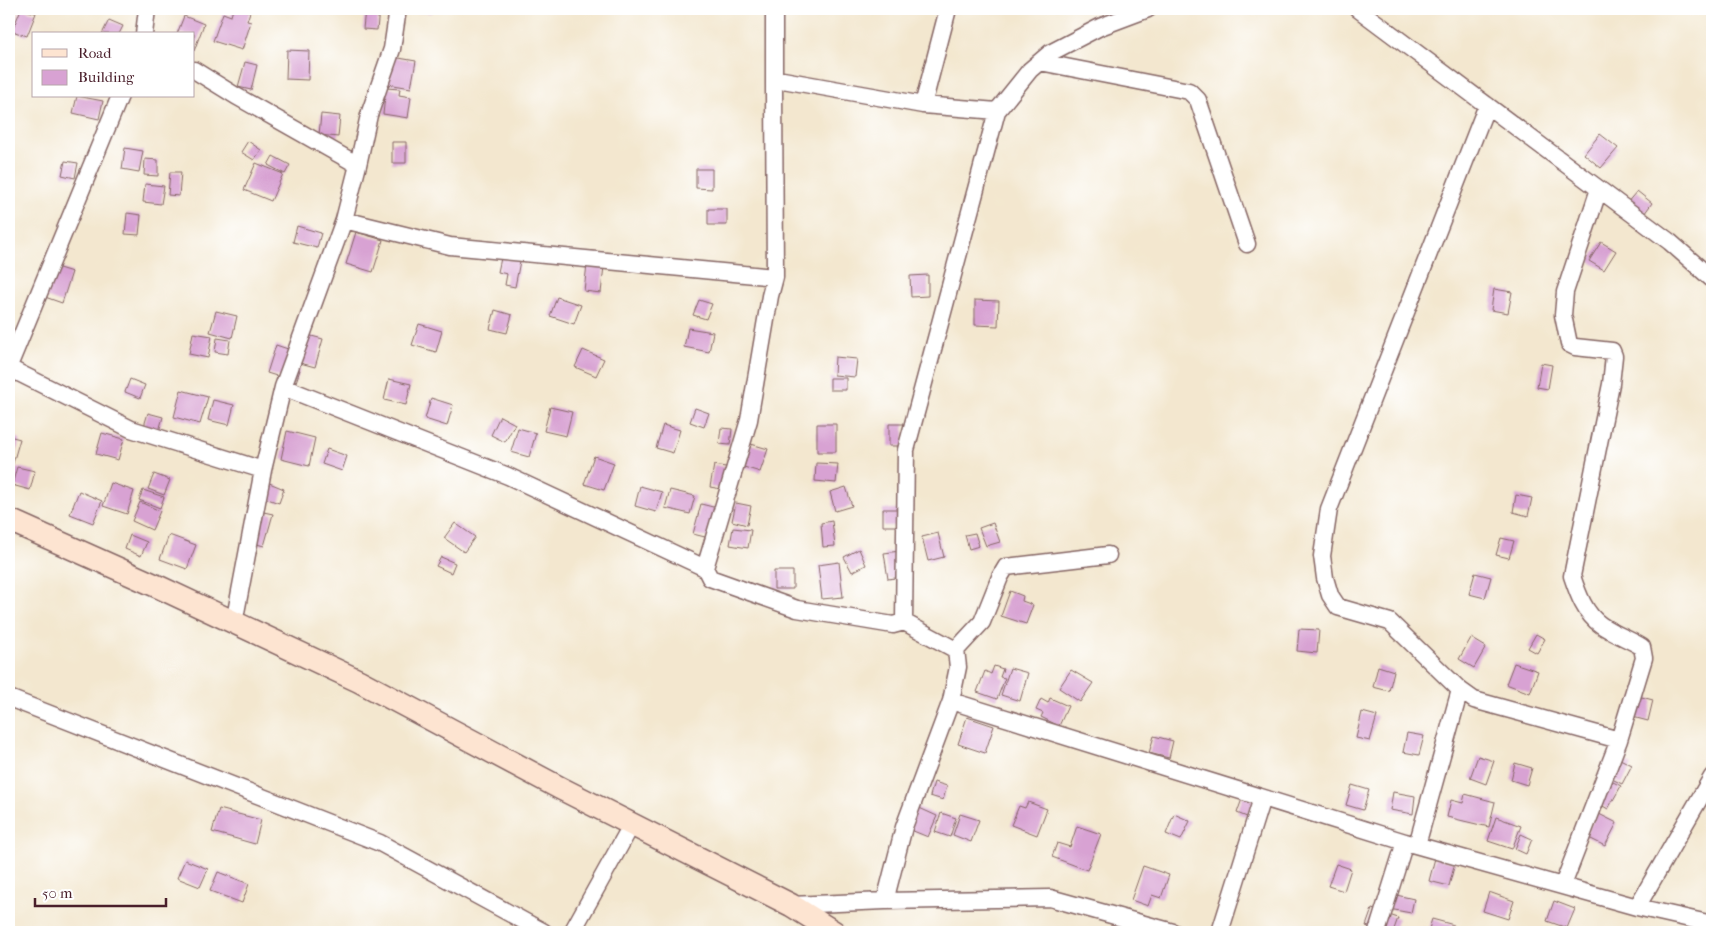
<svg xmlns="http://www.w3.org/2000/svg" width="1721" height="941" font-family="'IM FELL French Canon',serif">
  <rect width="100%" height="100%" fill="#fff"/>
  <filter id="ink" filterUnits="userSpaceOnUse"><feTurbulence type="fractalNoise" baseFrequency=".02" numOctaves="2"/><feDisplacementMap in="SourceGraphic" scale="10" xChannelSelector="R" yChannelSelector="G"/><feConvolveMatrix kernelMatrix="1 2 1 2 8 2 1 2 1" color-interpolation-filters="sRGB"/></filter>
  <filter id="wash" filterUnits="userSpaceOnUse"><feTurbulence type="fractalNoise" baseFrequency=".0096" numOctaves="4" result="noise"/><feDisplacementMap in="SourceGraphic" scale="20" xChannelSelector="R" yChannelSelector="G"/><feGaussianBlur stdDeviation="1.12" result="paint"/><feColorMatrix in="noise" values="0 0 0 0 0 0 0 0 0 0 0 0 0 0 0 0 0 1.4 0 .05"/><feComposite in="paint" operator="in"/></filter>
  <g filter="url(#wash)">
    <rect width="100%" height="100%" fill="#f3e7cf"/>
    <g id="blocks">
      <!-- building -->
      <path fill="#d8a2d3" d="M21,9L36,13L27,36L12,31Z
        M233,9H242L250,12L247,21L251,22L242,50L213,41L223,13L231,16Z
        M365,9L379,10L377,30L363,29Z
        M408,9H432V13L408,12Z
        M184,16L204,24L194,51V34H177Z
        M109,20L123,26L119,34H102Z
        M287,50L309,51L308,80L286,79Z
        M393,57L416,61L411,88L388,84Z
        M245,62L257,65L251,90L238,87Z
        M386,88L400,89L399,95L411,97L408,118L383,114Z
        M77,96L103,101L99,119L73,113Z
        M321,114L340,116L338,137L319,135Z
        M1600,134L1618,148L1601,168L1584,154Z
        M248,141L261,150L254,160L241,152Z
        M392,142H406V163H392Z
        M125,148L143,151L139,172L122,169Z
        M273,156L290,165L285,174L268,165Z
        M145,159L158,160V176L144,175Z
        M65,161L78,163L75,178L62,175Z
        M256,163L283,174L271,201L244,190Z
        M696,169H712V189L696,188Z
        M170,172H181L179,196L168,195Z
        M145,184L164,186L161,204L143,202Z
        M1637,191L1652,203L1642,217L1626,204Z
        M708,209H727V225H708Z
        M127,213L141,215L139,235L125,234Z
        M297,226L321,233L317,248L293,242Z
        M356,232L383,240L373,272L346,264Z
        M1601,242L1616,251L1604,270L1589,261Z
        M501,258L520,261L515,287L505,285L507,274L498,272Z
        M587,264L604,266L601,293L584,291Z
        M56,267L72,272L62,303L45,297Z
        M928,275V296L911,297L910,276Z
        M1494,289L1512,292L1508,313L1491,310Z
        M557,297L581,305L574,324L550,316Z
        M699,300L712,304L706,319L693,315Z
        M975,300L999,301L998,326L975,325Z
        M495,310L512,315L507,333L490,329Z
        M216,311L237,316L232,338L210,332Z
        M419,324L442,331L436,352L412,345Z
        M688,328L713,332L709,352L684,347Z
        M296,332L323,339L315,367L289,360Z
        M193,333L212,336L208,358L189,354Z
        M217,338L230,340L228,354L215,352Z
        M276,345L291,350L286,366L300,370L296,382L267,373Z
        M583,350L604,359L596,376L575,367Z
        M835,357L857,359L855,377L834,375Z
        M1541,363L1552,365L1548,389L1537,387Z
        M830,378H846V390H830Z
        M130,379L145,385L140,398L125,392Z
        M389,379L411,384L406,405L384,400Z
        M181,390L208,397L200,424L174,417Z
        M431,398L453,405L447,426L425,419Z
        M213,400L234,405L229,425L208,420Z
        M550,407L572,412L566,436L544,431Z
        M695,408L709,413L704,427L690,422Z
        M148,413L163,417L159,431L144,426Z
        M500,416L515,424L505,442L491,435Z
        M817,424H836V452H817Z
        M889,424H904V446H889Z
        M663,425L680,430L673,453L656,448Z
        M518,428L536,433L529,457L511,452Z
        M721,428L732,429L730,445L719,444Z
        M287,431L315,438L309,466L281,459Z
        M102,433L124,439L118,460L96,454Z
        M9,436L20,439L9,477Z
        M751,444L768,449L760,472L744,467Z
        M327,449L347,456L342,471L322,464Z
        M594,456L614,463L604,490L584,484Z
        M816,463L838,464L836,483L815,481Z
        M714,465L737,469L733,491L710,487Z
        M17,467L35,471L30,490L12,485Z
        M154,474L170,480L164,495L148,489Z
        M267,482L284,489L279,503L262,497Z
        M111,483L134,491L127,514L103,506Z
        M640,486L662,492L656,512L635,506Z
        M846,487L852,506L835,511L830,492Z
        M143,490L164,497L160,508L139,500Z
        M670,490L695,496L690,514L665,508Z
        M79,491L102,501L93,523L70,514Z
        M1516,495L1532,498L1528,516L1513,512Z
        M140,502L160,511L152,530L132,521Z
        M736,503L751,506L747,525L732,521Z
        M701,504L725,510L717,540L693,534Z
        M883,509H903V526H883Z
        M254,510L273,514L264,546L246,541Z
        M832,521L835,546L823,547L821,523Z
        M455,523L475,537L464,552L444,538Z
        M993,523L1000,542L986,546L979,528Z
        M733,528L751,530L748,548L730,545Z
        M938,533L944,557L928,561L922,537Z
        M975,533L979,546L969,549L965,535Z
        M130,535L147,542L141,556L125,549Z
        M169,535L196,545L187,569L160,559Z
        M1501,538L1514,541L1509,558L1496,555Z
        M859,549L866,565L852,572L844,557Z
        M900,551L903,577L888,579L884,553Z
        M441,557L455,563L451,573L436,566Z
        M839,562L843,597L822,599L818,565Z
        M774,571H793V589H774Z
        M1475,573L1491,577L1485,598L1469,594Z
        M1010,591L1023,596L1022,601L1033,605L1026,624L1001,616Z
        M1299,629L1319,630L1317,653L1297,651Z
        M1536,634L1545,639L1537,653L1528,648Z
        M1471,638L1486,647L1474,668L1459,659Z
        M1514,663L1538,671L1530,693L1506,684Z
        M994,666L1003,669L1000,677L1005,678L997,699L977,692L985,671L991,674Z
        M1378,666L1394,671L1389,691L1373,687Z
        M1010,668L1028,673L1020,701L1001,695Z
        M1071,670L1093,683L1080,702L1059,688Z
        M1634,695L1653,700L1648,721L1629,716Z
        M1050,698L1068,706L1059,726L1041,717L1043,713L1036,710L1041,699L1048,703Z
        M1362,712L1377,716L1370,741L1356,738Z
        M967,717L994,726L985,753L958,744Z
        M1407,733L1424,736L1419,755L1403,752Z
        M1154,736L1173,741L1169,758L1149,753Z
        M1478,756L1494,761L1486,784L1470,778Z
        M1614,756L1632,765L1622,784L1604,775Z
        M1515,763L1532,768L1527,785L1511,780Z
        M1607,779L1621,786L1608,809L1594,801Z
        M934,782L947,786L943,800L930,796Z
        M1352,785L1369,790L1363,810L1346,805Z
        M1393,792L1415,796L1413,814L1390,810Z
        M1465,794L1495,802L1489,827L1447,817L1451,800L1463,803Z
        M1243,796L1254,800L1247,817L1237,813Z
        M1028,802L1047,809L1037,835L1011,825L1019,806L1025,808Z
        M915,806L937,816L928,837L906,828Z
        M219,809L261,820L255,844L212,832Z
        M941,813L956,818L950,837L935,832Z
        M1597,813L1617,823L1605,846L1585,836Z
        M960,814L979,820L971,842L953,835Z
        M1174,814L1190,821L1181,840L1166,834Z
        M1496,817L1521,826L1512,849L1488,841Z
        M1077,826L1101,834L1087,870L1052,857L1057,843L1070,847Z
        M1521,834L1532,839L1526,854L1515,849Z
        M1435,858L1455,863L1449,886L1429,881Z
        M185,860L208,869L200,887L177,878Z
        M1336,864L1351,869L1344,891L1328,886Z
        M1143,866L1169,875L1161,898L1152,895L1148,906L1131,900Z
        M218,872L249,884L242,903L210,891Z
        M1489,892L1514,901L1508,919L1483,911Z
        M1392,894L1414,899L1411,913L1389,909Z
        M1554,901L1575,909L1567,928L1547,921Z
        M1372,909L1398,918L1393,932H1383L1366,926Z
        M1432,919L1454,925L1452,932H1428Z"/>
    </g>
  </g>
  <g filter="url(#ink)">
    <use href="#blocks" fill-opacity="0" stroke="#856564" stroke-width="1"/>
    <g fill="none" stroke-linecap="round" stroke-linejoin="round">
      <defs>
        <path id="minor" d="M1358,9L1670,242L1712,279
          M144,34L147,9
          M1040,62L1189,91L1198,100L1247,244
          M194,70L236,96L358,165
          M774,85V9
          M923,105L948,9
          M1487,105L1329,509L1322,556L1325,578L1330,595L1338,607L1390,622L1460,690L1474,700L1619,740
          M344,220L450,246L775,277
          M9,366L120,96
          M9,368L131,429L263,470
          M283,387L508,476L705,568L710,578L797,609L893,625L904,622L956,650L958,667L951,701L904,827L885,901
          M705,568L749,420L770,296L775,277L774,85L783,80L923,105L997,111
          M904,622L906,450L997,111L1030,70L1050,53L1100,27L1148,9
          M234,623L263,470L283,387L344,220L358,165L369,115L392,49L398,9
          M956,650L982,622L1000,577L1006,567L1108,555
          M9,698L380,843L544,932
          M951,701L1405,842L1637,907L1712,924
          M1417,845L1460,690
          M1563,885L1619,740L1644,658L1642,647C1629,639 1614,634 1601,625C1585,614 1578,594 1572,576L1611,384L1614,356L1612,351L1575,347L1569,344L1563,315L1565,292L1599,189
          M791,905L885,901L1050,898L1173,932
          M1637,907L1712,777
          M572,932L632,824
          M1220,932L1262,798
          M1377,932L1405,842"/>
        <path id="secondary" d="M9,520L161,588L359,681L560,788L791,905L834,932"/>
      </defs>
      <!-- minor casing -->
      <use href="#minor" stroke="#856564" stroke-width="19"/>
      <!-- secondary casing -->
      <use href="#secondary" stroke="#856564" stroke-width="25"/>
      <!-- minor -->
      <use href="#minor" stroke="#fff" stroke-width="16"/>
      <!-- secondary -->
      <use href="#secondary" stroke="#fde4d1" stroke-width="22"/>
    </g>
  </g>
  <!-- margin -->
  <rect width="1721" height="941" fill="none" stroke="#fff" stroke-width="30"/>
  <!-- legend -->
  <rect x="32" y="32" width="162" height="65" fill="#ffffff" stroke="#b7a5aa"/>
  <rect x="42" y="49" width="25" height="8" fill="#fde4d1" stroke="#b7a5aa"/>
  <text x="78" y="58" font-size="15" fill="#4a1f2b">Road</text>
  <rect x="42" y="70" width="25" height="15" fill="#d8a2d3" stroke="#b7a5aa"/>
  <text x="78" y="82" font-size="15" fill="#4a1f2b">Building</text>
  <!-- scale -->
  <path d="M35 898v8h131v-8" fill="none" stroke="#4a1f2b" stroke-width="2.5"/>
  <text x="42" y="898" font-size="15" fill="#4a1f2b" stroke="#ffffff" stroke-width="4" paint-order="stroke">50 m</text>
</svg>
